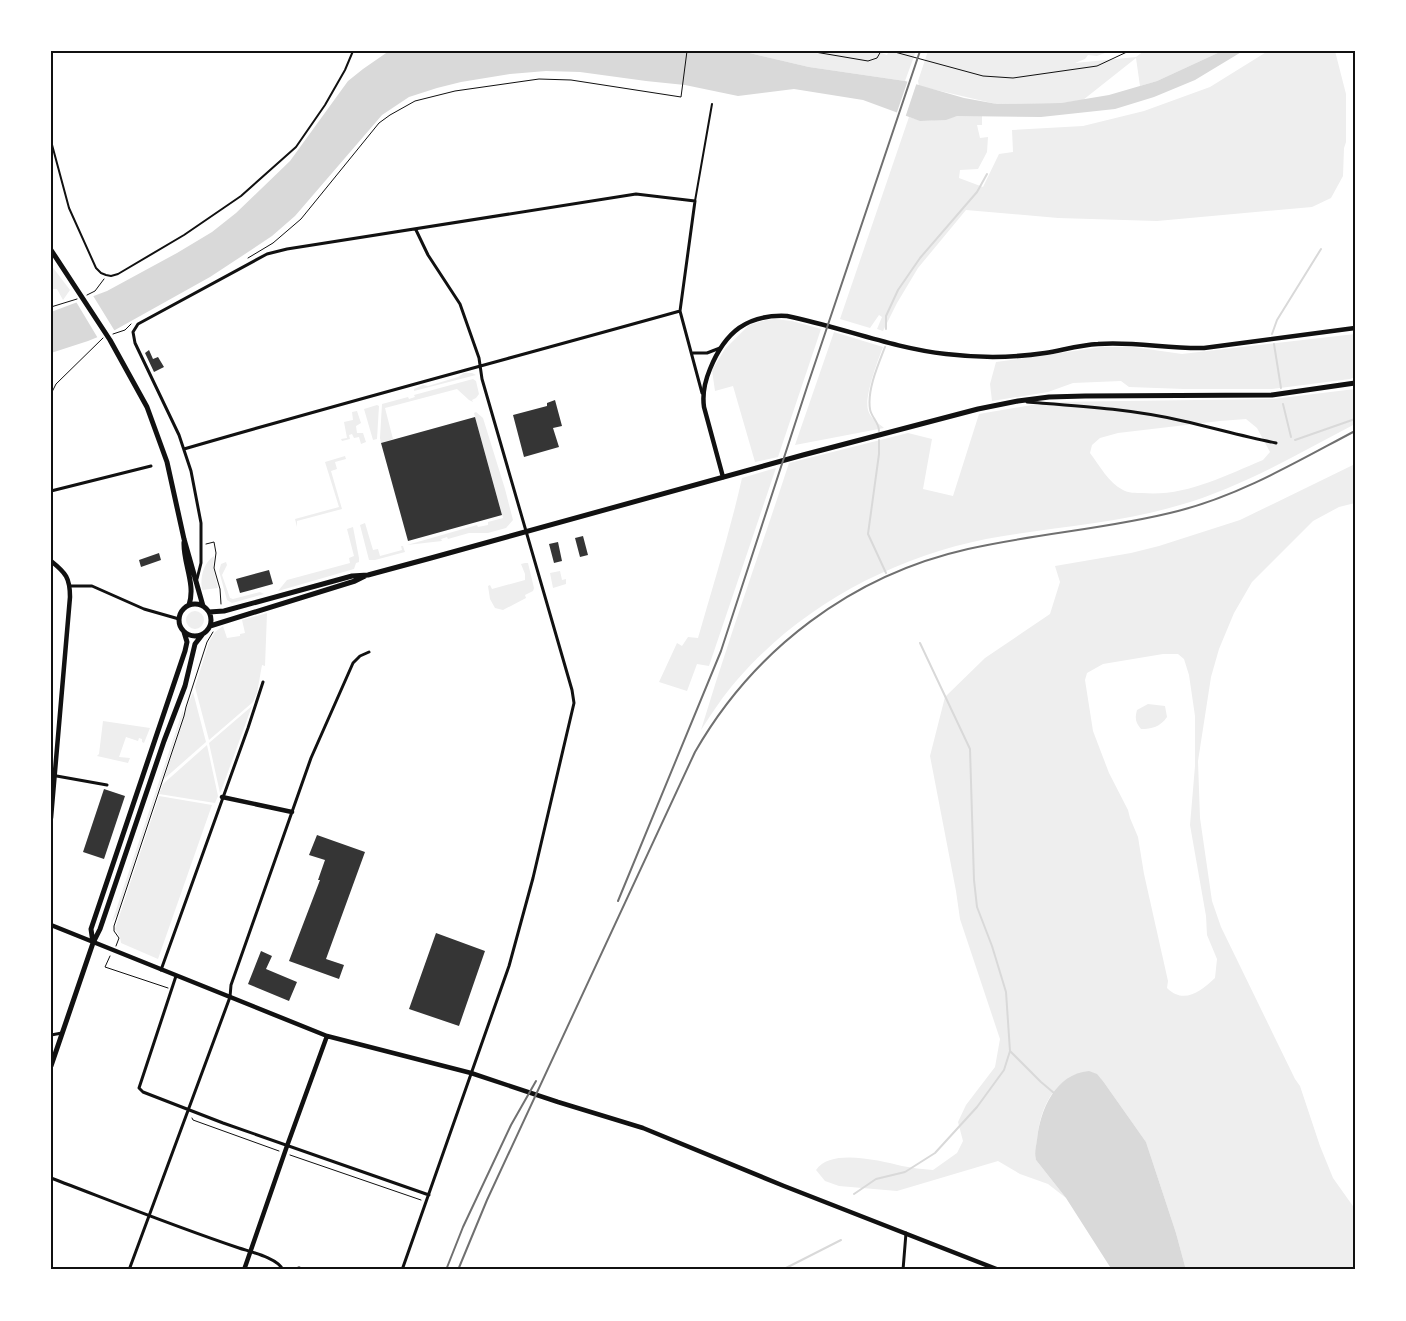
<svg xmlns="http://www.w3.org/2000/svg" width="1406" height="1321" font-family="'Varela Round',sans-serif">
  <rect width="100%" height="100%" fill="#fff"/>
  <!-- green -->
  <path fill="#eee" fill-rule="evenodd" d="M741,51H875L887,55L889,51H916L905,81L809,67Z
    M928,51H1110L1097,56L1088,55L1085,59L1075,63L1136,57L1144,51H1222L1157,81L1140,86L1136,58L1083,100L1061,103L996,104L919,86L918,81Z
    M1268,51H1335L1346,94V142L1344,148L1343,176L1331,198L1312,207L1157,221L1058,218L966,210L918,268L897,303L883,331L877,329L882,317L879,315L870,328L840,319L909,117C929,124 938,119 957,116C965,115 974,115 982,116V125H977L980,138L988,137L987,152L978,169L960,170L959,178L983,187L999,154L1013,152L1012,130L1083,126L1144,111L1210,87Z
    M51,265L70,290L63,300L57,289H51Z
    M775,319L792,321L821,329L778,457L755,462L733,386L715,391L712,370L725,349L749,325L766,320Z
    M834,332L883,347C878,360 864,397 868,410C870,418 878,423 884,428L795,445Z
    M1355,334V377L1350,379L1272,389H1184L1129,387L1121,381L1073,383L1048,392L992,401L990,384L996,362L1102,347H1133L1182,354Z
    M464,373H472L476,375L414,391V389L423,385L428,386L458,377Z
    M473,379L476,381L479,394L476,398L472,400L473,402L469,400L457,389L385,408L393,439L381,443L380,438L382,404L408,397L409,399L415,397L414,395Z
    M1355,389V424C1298,454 1242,487 1180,505C1117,524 1050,527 986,539C891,558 800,607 737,680C723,696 712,713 701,730C728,640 760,552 789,463L908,433L932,439L923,489L953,496L979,414L1049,402L1273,399ZM1246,419L1257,428L1270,452L1263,460C1224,476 1185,497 1142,493C1136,493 1128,493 1123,490C1108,482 1100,466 1090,453L1092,445L1100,438L1118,433L1220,421Z
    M377,405L379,406L377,439L373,440L364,409Z
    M357,411L361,423L356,426L357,433H363L366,442L361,444L359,437L354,438L352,434L349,435L350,439L342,441L341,439L347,438L344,422L353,420L352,412Z
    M476,412L483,418L505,489L513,520L506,528L488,533H469L448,539L447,537L441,539L442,541L407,545L477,525L478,527L488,525V522L503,518L474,413Z
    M345,456L346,459L335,462L337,469L331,471L342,509L297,521V527L295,519L339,507L325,462Z
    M1355,464V503L1339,507L1313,521L1252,582L1234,613L1219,649L1211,677L1198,761L1200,818L1212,901L1221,927L1295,1079L1300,1086L1320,1146L1333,1178L1355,1209V1270H1186L1176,1233L1146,1142L1103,1081C1096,1072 1090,1071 1080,1074C1051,1081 1039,1113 1037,1141C1036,1148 1034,1153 1036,1160L1066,1198L1048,1184L1020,1174L998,1161L897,1191L839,1186L825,1181L816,1170C831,1148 880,1161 902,1166C912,1168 922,1169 933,1170L957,1153L963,1141L958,1122L966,1105L995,1067L1000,1039L960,919L956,891L930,756L945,697L985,658L1050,614L1060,582L1055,566L1131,553L1159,546L1240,520ZM1163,654H1178L1184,659L1189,675L1195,716V766L1190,825L1206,916L1207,935L1217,959L1215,978C1201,991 1184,1005 1167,988L1168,981L1144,874L1138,837L1130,818L1128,810L1109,773L1093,731L1085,680L1087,673L1103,664Z
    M776,468L709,666L697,664L687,691L659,682L677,643L682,646L688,637L698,638C713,585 730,532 742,478Z
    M365,523L373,550L378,549L380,556L402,550L401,546H403L405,552L375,560H369L360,525Z
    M353,527L359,558V562L356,563L354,569L278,591L287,580L350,563L349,558L354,556L347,529Z
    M214,556L213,568L218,588L202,590C200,578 203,563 214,556Z
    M226,562L227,565L222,575L230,598L233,599L260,592L264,594L232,603L227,600L219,571L221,564Z
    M525,563H528L534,588L533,591L525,595L526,598L503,610L495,608L490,599L488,586L490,585L492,589L525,580V574L521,564Z
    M560,571L562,580L566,579V584L553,588L550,573Z
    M186 620a9 9 0 1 1 18 0a9 9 0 1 1-18 0Z
    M267,613L265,666L262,665L257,693L253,702L209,740L195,687L209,642L215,632L223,626L227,638L240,636V634L245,633L242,620Z
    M193,692L206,742L164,779L187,707Z
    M1148,704L1165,706L1167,717C1160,727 1152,729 1141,729C1135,722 1135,718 1137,710Z
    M252,706L221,791L220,793L209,743Z
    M183,710V715L117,915L112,922Z
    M103,721L150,728L144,743L142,742V739L139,738L138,741L126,737L119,757L130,758L128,763L97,756L99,754Z
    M207,745L218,796L215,803L159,794L163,784Z
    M159,796L212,805L158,959L121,943L120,937L115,929Z"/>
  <!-- water -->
  <path fill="#d9d9d9" d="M389,51H741L809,67L905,81L964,98L997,104L1061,103L1109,95L1157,81L1222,51H1243L1195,80L1154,97L1115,109L1041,117L957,116L946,120L920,121L863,100L794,89L738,96L685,85L646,81L580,72L546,71L510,74L461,82L437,88L409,97L382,115L295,216L272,236L242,256L210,277L115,330L88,341L51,353V312L107,291L177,253L212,232L236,213L290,161L348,81L363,69Z
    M1089,1071L1097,1074L1103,1081L1146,1142L1176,1233L1186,1270H1112L1066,1198L1036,1160C1034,1153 1036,1147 1037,1140C1040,1110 1055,1074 1089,1071Z"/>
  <!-- pier -->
  <path fill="#fff" d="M908,80L917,82L905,118L896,115Z
    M92,294L116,333L99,340L75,300Z"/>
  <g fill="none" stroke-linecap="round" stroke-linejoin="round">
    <!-- stream -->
    <path stroke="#d9d9d9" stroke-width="2" d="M886,329V316L898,290L920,258L977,192L987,174
      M1272,334L1277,320L1321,249
      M1274,344L1281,388
      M1283,404L1291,437
      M879,431C879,422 871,417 870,409C867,390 878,365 885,347
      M879,440V454L868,534L886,573
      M1295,440L1355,419
      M920,643L970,749L974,880L977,907L992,946L1006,992L1010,1051L1041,1082L1054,1093
      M854,1194L876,1179L905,1172L935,1153L977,1107L1004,1070L1010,1051
      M782,1270L841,1240"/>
  </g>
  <!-- building -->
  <path fill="#353535" d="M149,350L153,359L158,357L164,367L154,372L145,353Z
    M555,400L562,426L553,428L559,447L524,457L513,415L547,406V403Z
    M475,417L502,515L408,541L381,443Z
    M583,536L588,555L580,557L575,538Z
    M558,542L562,561L554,563L549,544Z
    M159,553L161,560L141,567L139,560Z
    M269,570L273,584L240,593L236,579Z
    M104,789L125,796L104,859L83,852Z
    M317,835L365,852L326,959L344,965L339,979L289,961L320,880H318L325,860L309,855Z
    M436,933L485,951L459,1026L409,1009Z
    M261,951L272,956L266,969L297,982L289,1001L248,984Z"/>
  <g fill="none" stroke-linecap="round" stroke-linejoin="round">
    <!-- path -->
    <path stroke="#111" stroke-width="1" d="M809,51L868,61L877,58L881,51
      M891,51L983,76L1013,78L1097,66L1129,51
      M248,258L273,243L301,219L379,123L390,115L415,101L455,91L539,79L571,80L681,97L687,51
      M87,295L95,291L104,279
      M51,307L77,299
      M113,334L125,330L131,324
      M51,394L56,384L103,338
      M206,544L214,542L216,553L214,568L220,589L221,604
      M116,946L119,938L114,931V926L184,716L186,707L207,642L213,632
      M110,956L105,967L168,988
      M192,1118L193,1120L279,1151
      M290,1155L421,1200"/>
    <!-- service -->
    <path stroke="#111" stroke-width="2" d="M51,141L69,208L96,268L101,273L106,275L111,276L118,274L184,235L241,196L296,147L325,105L345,70L353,51
      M695,201L712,104"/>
    <!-- minor -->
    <path stroke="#111" stroke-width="3" d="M693,353H707L720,348
      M1027,402C1079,406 1131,409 1183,421C1214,428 1245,437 1276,443
      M184,449C349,401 515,357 680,311
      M51,491L151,466
      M197,579L201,563V523L191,471L179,435L135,343L133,332L138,324L267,254L287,249L636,194L695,201L680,311L702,393
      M70,586H92L144,609L179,619
      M51,775L107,785
      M161,970L248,728L263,682
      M176,976L139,1088L143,1092L223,1123L429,1195
      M51,1035L62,1033
      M51,1178C114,1202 176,1227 239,1248C251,1252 278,1258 283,1270
      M129,1270L230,997L231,985L311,758L353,663L360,656L369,652
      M293,1270L299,1268L304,1270
      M402,1270L509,966L533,878L574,703L572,690L482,379L479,358L460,304L428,255L416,230
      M903,1270L906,1233"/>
    <!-- tertiary -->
    <path stroke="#111" stroke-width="4.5" d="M723,477L704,407C702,393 705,381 710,369C725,332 747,314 787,316C841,327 892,348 946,354C979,358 1012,358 1045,353C1063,350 1080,345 1098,344C1133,341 1168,349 1204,348L1355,328
      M51,561C66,573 70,578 70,597L51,818
      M222,797L292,812
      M51,925L327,1036L471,1073L558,1102L643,1128L784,1186L999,1270
      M244,1270L287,1146L327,1036"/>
    <!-- secondary -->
    <path stroke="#111" stroke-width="5" d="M51,250L110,340L147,407L167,462L184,539L203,606
      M184,542C183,563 196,584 189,605
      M179 620a16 16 0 1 1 32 0a16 16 0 1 1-32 0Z
      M209,612L224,611L352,576L368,575L431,558L803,455L978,409L1018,401L1049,397L1085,396L1272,395L1355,383
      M210,626L355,581L365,576
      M93,943L91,929L185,651L187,642L184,632
      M51,1066L93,943L100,929L164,741L185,686L195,644L202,635"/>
    <!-- rail -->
    <path stroke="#707070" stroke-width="2" d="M618,901L721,651L807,387L920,51
      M446,1270L463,1227L511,1125L536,1081
      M458,1270L487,1200L695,752C754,649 852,575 968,549C1038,533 1109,529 1178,511C1241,495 1298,461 1355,431"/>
  </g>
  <!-- border -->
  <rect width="1406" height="1321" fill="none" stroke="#ffffff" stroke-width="105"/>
  <rect x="52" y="52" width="1302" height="1216" fill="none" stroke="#111" stroke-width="2"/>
</svg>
